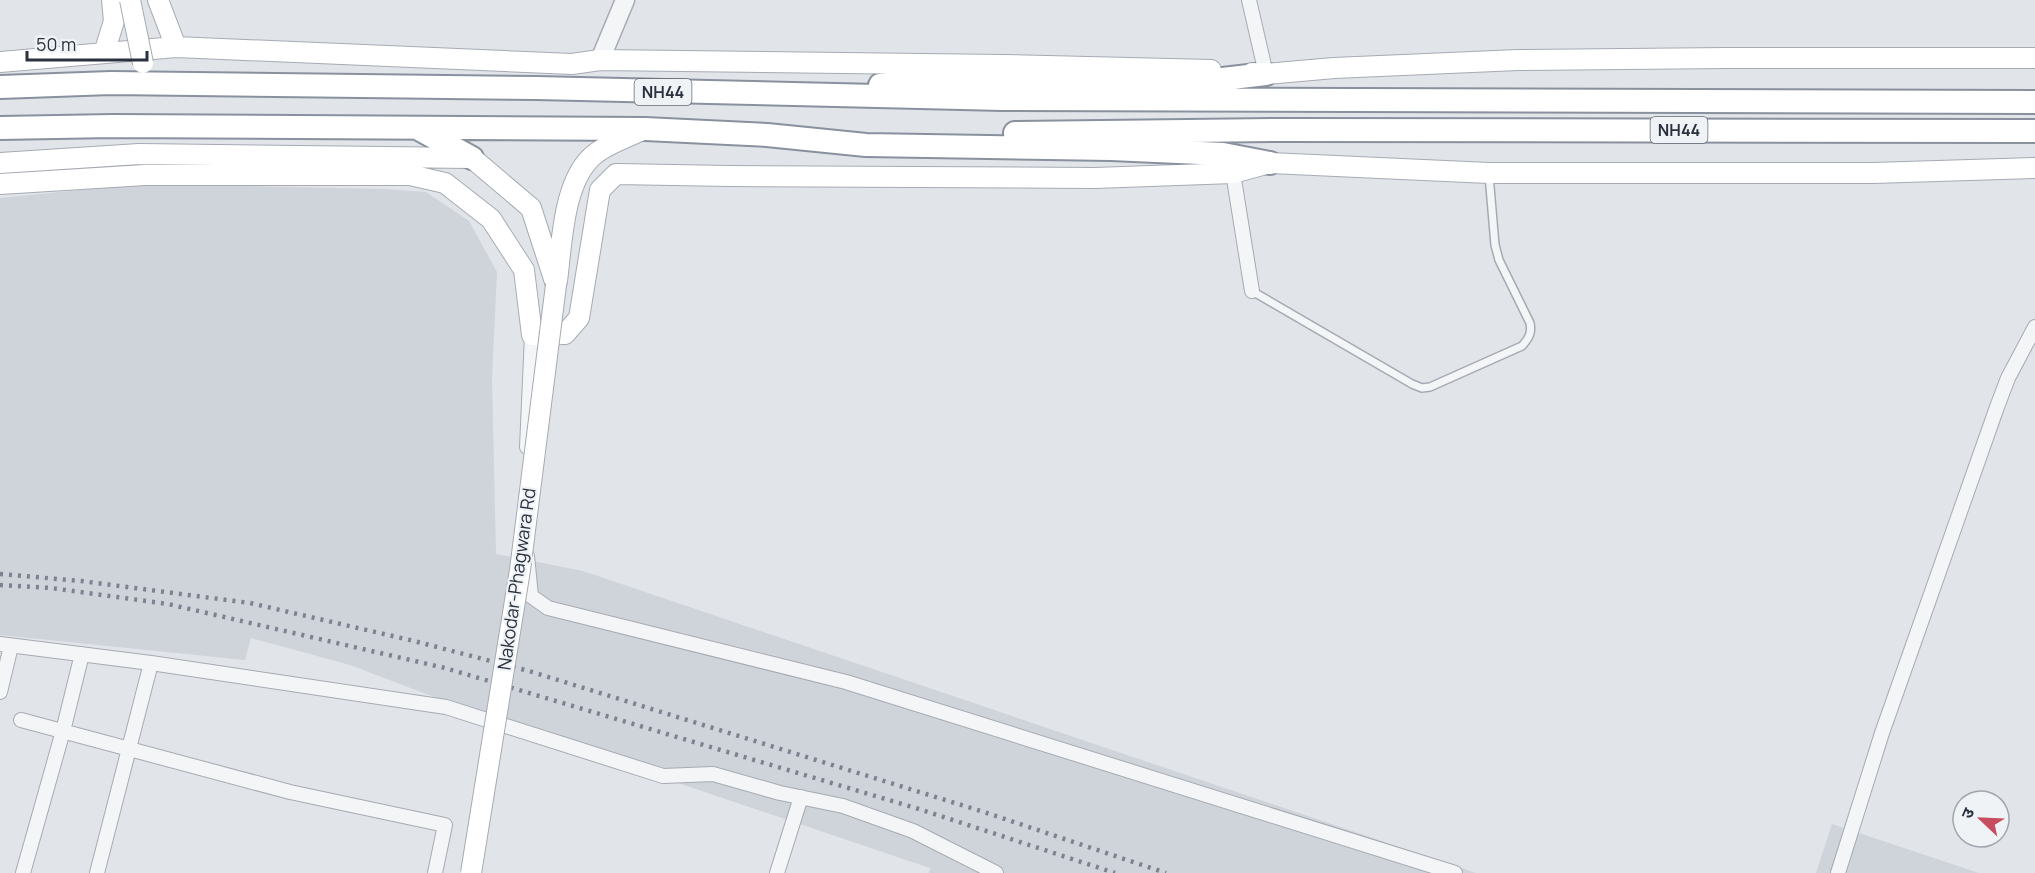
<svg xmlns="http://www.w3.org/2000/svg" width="2035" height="873" font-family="Manrope,'Noto Sans Devanagari',sans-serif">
  <rect width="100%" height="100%" fill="#e1e4e9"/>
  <!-- built -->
  <path fill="#cfd3da" d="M141,184L384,189L426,192L469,221L497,272L492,379L496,554L583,571L1476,873H929L930,868L524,731L350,665L251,638L245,660L0,635V198Z
    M1832,824L1979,873H1816Z"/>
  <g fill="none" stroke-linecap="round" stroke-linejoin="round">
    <defs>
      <path id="service" d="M1252,291L1412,384L1422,388L1430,387L1522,346C1529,338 1532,333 1530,323L1499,260L1495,245L1489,175"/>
      <path id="minor" d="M1249,0L1266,74
        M1233,173L1252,291
        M527,447L532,335
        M527,556L531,596L548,608L846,682L1455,873
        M0,644L151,663
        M0,692L11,646
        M21,720L290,792L445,825L435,873
        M23,873L63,731L82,654
        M97,873L151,663L446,707L663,776L713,774L780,793L843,806L913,831L996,873
        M777,873L801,797
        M1838,873L1882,733L1997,407L2008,378L2035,327"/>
      <path id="tertiary" d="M600,60L625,0"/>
      <path id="secondary" d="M158,0L176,47
        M104,53L114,21L112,0
        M0,62L176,47L572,64L600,60L1003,65L1211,70
        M1252,73L1266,74L1334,68L1518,60L1727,58H2035
        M0,163L139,154L472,158L531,208L556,285
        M0,184L145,175H410L445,183L491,219L524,270L532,335L565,334L579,318L600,190L616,174L729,176L1095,178L1233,173L1270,163L1489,173H1873L2035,168
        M557,281C562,243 563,179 595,154C607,144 630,136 645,129"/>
      <path id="trunk" d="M880,85L915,81L1214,80L1266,74
        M0,87L111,83L536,88L1003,99L2035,102
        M0,128L113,126L645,129L767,135L866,145L1111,149L1223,154L1270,163
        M419,129L472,158
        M1015,133L1278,130L2035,131"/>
    </defs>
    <!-- service casing -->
    <use href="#service" stroke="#a6abb3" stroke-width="10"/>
    <!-- minor casing -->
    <use href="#minor" stroke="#a6abb3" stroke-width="16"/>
    <!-- tertiary casing -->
    <use href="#tertiary" stroke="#a6abb3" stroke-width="21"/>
    <!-- secondary casing -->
    <use href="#secondary" stroke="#a6abb3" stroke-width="22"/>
    <!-- trunk casing -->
    <use href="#trunk" stroke="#89919e" stroke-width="26"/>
    <!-- service -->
    <use href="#service" stroke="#f3f5f7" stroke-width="7"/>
    <!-- minor -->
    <use href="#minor" stroke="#f3f5f7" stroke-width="14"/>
    <!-- tertiary -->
    <use href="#tertiary" stroke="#f3f5f7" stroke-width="18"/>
    <!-- secondary -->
    <use href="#secondary" stroke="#fff" stroke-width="20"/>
    <!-- trunk -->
    <use href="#trunk" stroke="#fff" stroke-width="22"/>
    <!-- rail -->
    <path stroke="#7b8391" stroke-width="4.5" stroke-dasharray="3 6" stroke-linecap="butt" d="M0,574L81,581L250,603L414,641L529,671L984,812L1166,873
      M0,585L51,588L168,604L445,668L919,809L1115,873"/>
    <defs>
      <path id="secondary-bridge" d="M130,0L143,63
        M471,873L520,570L556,285"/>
    </defs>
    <!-- secondary-bridge casing -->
    <use href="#secondary-bridge" stroke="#a6abb3" stroke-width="22" stroke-linecap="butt"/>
    <!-- secondary-bridge -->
    <use href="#secondary-bridge" stroke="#fff" stroke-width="20"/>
  </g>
  <g text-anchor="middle" stroke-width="4.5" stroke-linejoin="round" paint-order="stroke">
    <!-- shield labels -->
    <g fill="#f0f3f6" stroke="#656c76" stroke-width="1.5">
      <rect x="634.5" y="79" width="57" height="26" rx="4.5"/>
      <rect x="1650.5" y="117" width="57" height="26" rx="4.5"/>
    </g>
    <g font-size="16" font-weight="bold" fill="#2a323f">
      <text x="663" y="98">NH44</text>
      <text x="1679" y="136">NH44</text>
    </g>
    <!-- street labels -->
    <g font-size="18" fill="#2a323f" stroke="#f0f3f6">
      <text transform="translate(517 579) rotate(-82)" y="6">Nakodar-Phagwara Rd</text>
    </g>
  </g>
  <!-- north arrow -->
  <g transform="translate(1981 819) rotate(293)"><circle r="28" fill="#f0f3f6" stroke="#a1a6ad" stroke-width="1.5"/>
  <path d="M0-4.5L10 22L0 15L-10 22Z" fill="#c64e5f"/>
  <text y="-9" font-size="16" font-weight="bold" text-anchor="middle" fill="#2a323f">उ</text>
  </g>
  <!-- scale -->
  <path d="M27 51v9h120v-9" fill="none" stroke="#2a323f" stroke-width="3"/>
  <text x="36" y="51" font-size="18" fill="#2a323f" stroke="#f0f3f6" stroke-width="4.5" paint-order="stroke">50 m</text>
</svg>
